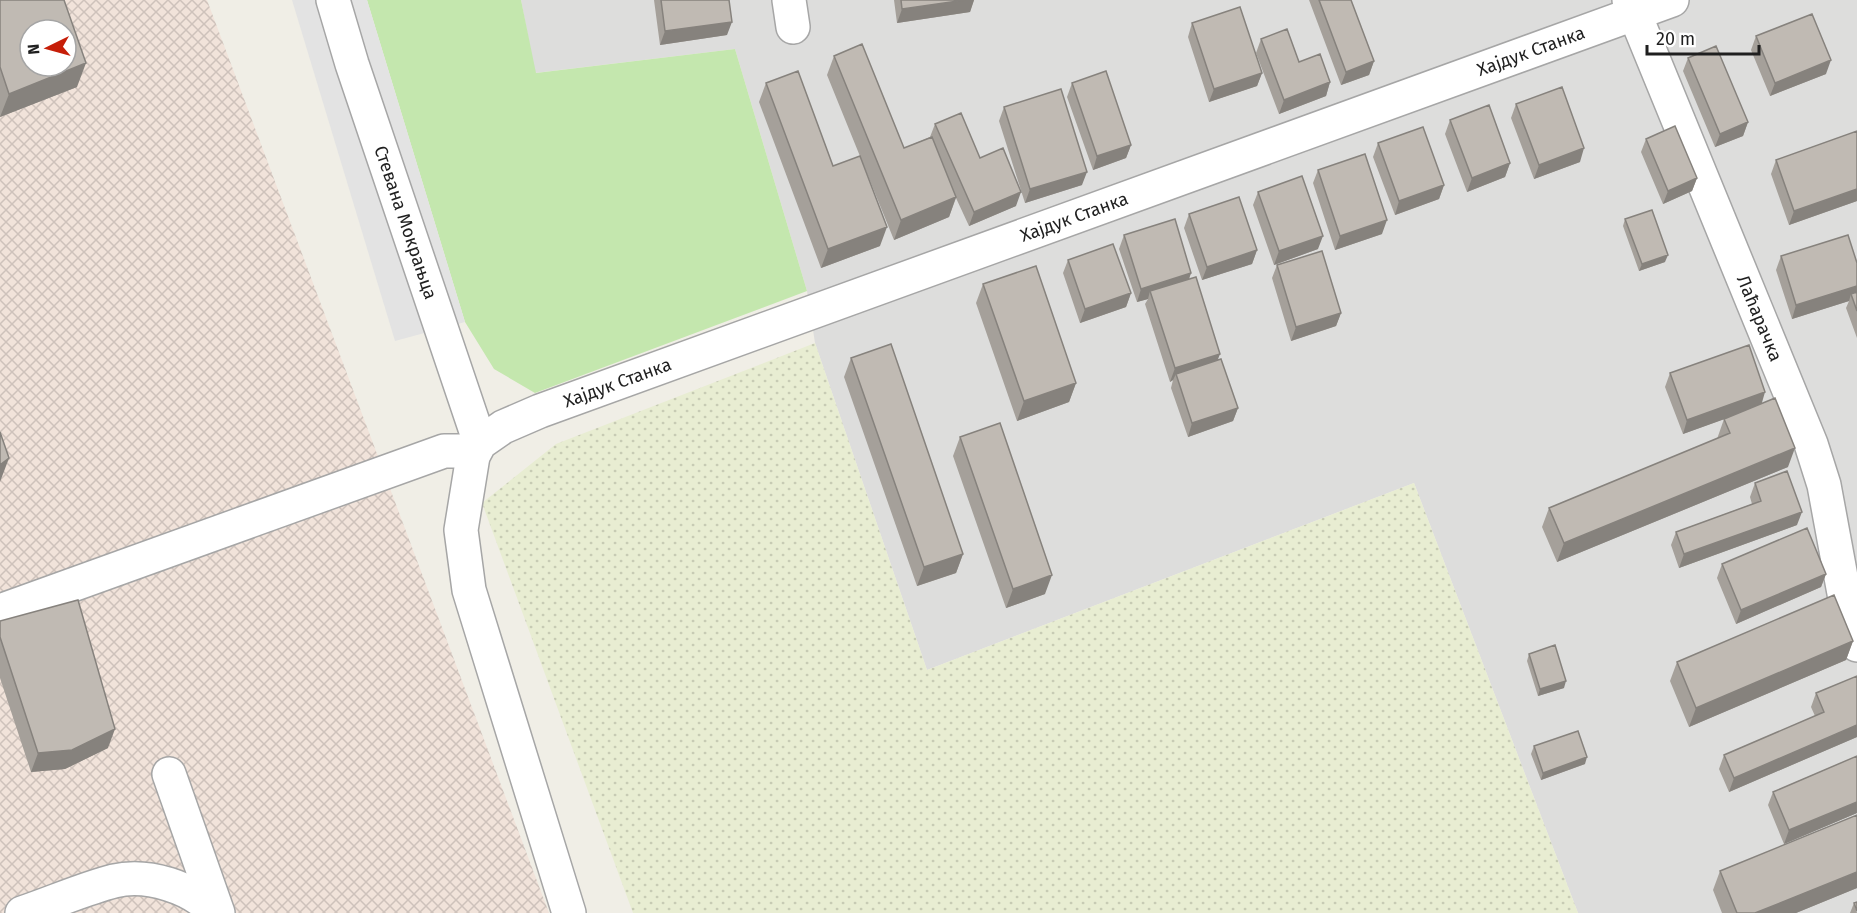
<svg xmlns="http://www.w3.org/2000/svg" width="1857" height="913" font-family="'Fira Sans',sans-serif">
  <defs>
    <pattern id="military-cross-hatch" width="8" height="8" patternUnits="userSpaceOnUse" patternTransform="scale(1.5)"><rect width="8" height="8" fill="#f1e3da"/><path d="M0 0l8 8M0 8l8-8" fill="none" stroke="#cec2bb"/></pattern>
    <pattern id="farmland-dots" width="8" height="8" patternUnits="userSpaceOnUse" patternTransform="scale(1.5)"><rect width="8" height="8" fill="#e8edd2"/><path d="M2 2h.1M6 6h.1" fill="none" stroke="#c7cbb4" stroke-width="1.8" stroke-linecap="round"/></pattern>
  </defs>
  <rect width="100%" height="100%" fill="#f0eee6"/>
  <!-- residential -->
  <path fill="#dddddc" d="M521,0H1857V913H1578L1414,483L927,670L815,343L807,291L735,49L535,73Z"/>
  <!-- military -->
  <path fill="url(#military-cross-hatch)" fill-rule="evenodd" d="M0,0H207L549,913H0ZM30,30H66V66H30Z"/>
  <!-- farmland -->
  <path fill="url(#farmland-dots)" d="M815,343L927,670L1414,483L1578,913H633L482,503L556,444Z"/>
  <!-- garden -->
  <path fill="#c4e7ae" d="M367,0H521L536,73L735,49L807,291L535,393L494,369L465,322Z"/>
  <!-- parking -->
  <path fill="#e3e3e3" d="M292,0H367L465,322L395,341Z"/>
  <g fill="none" stroke-linecap="round" stroke-linejoin="round">
    <defs>
      <g id="minor">
        <path id="s1" d="M333,0L352,64L480,443"/>
        <path d="M789,0L793,27"/>
        <path id="s2" d="M1629,0L1811,444L1824,485L1846,604L1857,645"/>
        <path d="M0,611L444,451H462L473,456"/>
        <path d="M169,774L218,913"/>
        <path d="M22,913C52,903 83,889 114,881C147,873 193,887 215,913"/>
        <path id="s3" d="M569,913L469,590L461,530L473,456L480,443L503,427L540,411L1672,0"/>
      </g>
    </defs>
    <!-- minor casing -->
    <use href="#minor" stroke="#a6a6a6" stroke-width="36"/>
    <!-- minor -->
    <use href="#minor" stroke="#fff" stroke-width="33"/>
  </g>
  <!-- wall -->
  <path fill="#a5a09a" d="M0,0L77,87L0,117Z
    M654,0H729L727,35L660,45Z
    M894,0H974L970,12L897,23Z
    M1309,0H1351L1374,61L1369,75L1341,85Z
    M1192,23L1262,73L1257,86L1209,102L1188,37Z
    M1756,36L1826,74L1770,96L1751,50Z
    M1261,39L1330,82L1326,96L1279,114L1256,53Z
    M834,56L904,148L930,137L935,124L980,158L1016,206L969,226L956,198L949,217L894,240L827,75Z
    M1688,58L1748,122L1743,136L1715,147L1683,71Z
    M766,83L833,166L880,246L821,268L759,102Z
    M1072,83L1131,145L1126,158L1093,170L1067,97Z
    M1516,104L1580,162L1534,179L1511,118Z
    M1004,107L1082,185L1025,203L999,121Z
    M1450,120L1510,163L1505,177L1467,192L1445,134Z
    M1857,131V201L1789,225L1771,174L1776,160Z
    M1646,139L1697,178L1692,191L1663,204L1641,152Z
    M1378,143L1444,185L1439,199L1395,215L1373,157Z
    M1318,170L1382,234L1335,250L1313,183Z
    M1258,192L1318,249L1274,265L1253,205Z
    M1189,214L1257,250L1252,264L1202,280L1184,228Z
    M1625,219L1665,262L1639,271L1623,226Z
    M1124,235L1191,273L1189,279L1218,360L1238,408L1233,421L1188,437L1171,388L1173,380L1170,382L1145,304L1148,299L1137,302L1119,249Z
    M1781,256L1857,263V338L1846,308L1849,301L1792,319L1776,270Z
    M1068,260L1131,293L1126,307L1080,323L1063,273Z
    M1277,265L1341,313L1336,326L1291,341L1272,278Z
    M983,284L1076,383L1069,402L1017,421L976,303Z
    M851,358L963,554L956,573L917,586L844,377Z
    M1670,373L1761,404L1788,467L1557,562L1542,527L1549,508L1717,439L1724,419L1683,434L1665,387Z
    M960,437L1045,594L1006,608L953,456Z
    M1755,483L1797,525L1679,568L1671,545L1676,532L1752,504L1750,497Z
    M1722,564L1826,574L1821,587L1736,624L1717,578Z
    M0,621L108,748L65,769L31,772L0,678Z
    M1853,641L1846,660L1689,727L1670,681L1677,662Z
    M1529,654L1564,688L1538,696L1527,661Z
    M1857,676V737L1729,792L1719,769L1724,755L1815,716L1811,707L1816,693Z
    M1534,746L1585,764L1541,780L1531,754Z
    M1857,756V813L1784,844L1768,805L1773,792Z
    M1720,871L1857,888L1796,913H1722L1713,890Z
    M1854,903L1857,913H1850Z"/>
  <!-- shaded-wall -->
  <path fill="#86827d" d="M965,0H974L970,12L897,23L902,9Z
    M732,22L727,35L660,45L665,31Z
    M1831,60L1826,74L1770,96L1775,83Z
    M1374,61L1369,75L1341,85L1346,72Z
    M86,63L77,87L0,117L9,94Z
    M1262,73L1257,86L1209,102L1214,89Z
    M1330,82L1326,96L1279,114L1284,100Z
    M1748,122L1743,136L1715,147L1720,134Z
    M1131,145L1126,158L1093,170L1097,156Z
    M1584,148L1580,162L1534,179L1539,165Z
    M1510,163L1505,177L1467,192L1472,178Z
    M1087,172L1082,185L1025,203L1030,189Z
    M1697,178L1692,191L1663,204L1668,191Z
    M1444,185L1439,199L1395,215L1399,201Z
    M1857,189V201L1789,225L1794,211Z
    M1021,192L1016,206L969,226L974,212Z
    M956,197L949,217L894,240L901,220Z
    M1387,220L1382,234L1335,250L1340,236Z
    M887,227L880,246L821,268L828,249Z
    M1323,236L1318,249L1274,265L1279,251Z
    M1257,250L1252,264L1202,280L1207,267Z
    M1668,255L1665,262L1639,271L1642,264Z
    M1191,273L1186,287L1150,291L1148,299L1137,302L1141,289Z
    M1857,286V298L1851,294L1849,301L1792,319L1796,305Z
    M1131,293L1126,307L1080,323L1085,309Z
    M1341,313L1336,326L1291,341L1296,327Z
    M1220,354L1215,367L1176,374L1173,380L1170,382L1175,368Z
    M1076,383L1069,402L1017,421L1024,401Z
    M1765,392L1761,406L1683,434L1687,420Z
    M1238,408L1233,421L1188,437L1192,423Z
    M1795,448L1788,467L1557,562L1564,543Z
    M9,458L0,482V465Z
    M1802,512L1797,525L1679,568L1684,554Z
    M963,554L956,573L917,586L924,567Z
    M1826,574L1821,587L1736,624L1741,610Z
    M1052,575L1045,594L1006,608L1013,589Z
    M1853,641L1846,660L1689,727L1696,708Z
    M1566,681L1564,688L1538,696L1540,689Z
    M1857,725V737L1729,792L1734,778Z
    M115,729L108,748L65,769L31,772L38,753Z
    M1587,757L1585,764L1541,780L1543,773Z
    M1857,802V813L1784,844L1789,830Z
    M1857,872V888L1796,913H1755Z"/>
  <!-- building -->
  <path fill="#c0bab3" stroke="#86827d" stroke-width="1.5" fill-rule="evenodd" d="M0,0H64L86,63L9,94L0,67ZM30,30H66V66H30Z
    M661,0H729L732,22L665,31Z
    M901,0H965L902,9Z
    M1319,0H1351L1374,61L1346,72Z
    M1240,7L1262,73L1214,89L1192,23Z
    M1812,14L1831,60L1775,83L1756,36Z
    M1287,29L1299,62L1320,54L1330,82L1284,100L1261,39Z
    M862,44L904,148L932,137L956,197L901,220L834,56Z
    M1716,46L1748,122L1720,134L1688,58Z
    M798,71L833,166L860,156L887,227L828,249L766,83Z
    M1106,71L1131,145L1097,156L1072,83Z
    M1562,87L1584,148L1539,165L1516,104Z
    M1061,89L1087,172L1030,189L1004,107Z
    M1489,105L1510,163L1472,178L1450,120Z
    M961,113L980,158L1003,148L1021,192L974,212L935,124Z
    M1675,126L1697,178L1668,191L1646,139Z
    M1423,127L1444,185L1399,201L1378,143Z
    M1857,131V189L1794,211L1776,160Z
    M1365,154L1387,220L1340,236L1318,170Z
    M1302,176L1323,236L1279,251L1258,192Z
    M1239,197L1257,250L1207,267L1189,214Z
    M1652,210L1668,255L1642,264L1625,219Z
    M1175,219L1191,273L1141,289L1124,235Z
    M1848,235L1857,263V286L1796,305L1781,256Z
    M1113,244L1131,293L1085,309L1068,260Z
    M1322,251L1341,313L1296,327L1277,265Z
    M1036,266L1076,383L1024,401L983,284Z
    M1196,277L1220,354L1175,368L1150,291Z
    M1857,292V311L1851,294Z
    M891,344L963,554L924,567L851,358Z
    M1749,345L1765,392L1687,420L1670,373Z
    M1221,359L1238,408L1192,423L1176,374Z
    M1775,398L1795,448L1564,543L1549,508L1730,433L1724,419Z
    M1000,423L1052,575L1013,589L960,437Z
    M0,432L9,458L0,465Z
    M1787,471L1802,512L1684,554L1676,532L1761,501L1755,483Z
    M1807,528L1826,574L1741,610L1722,564Z
    M1834,595L1853,641L1696,708L1677,662Z
    M78,600L115,729L72,750L38,753L0,637V621Z
    M1555,645L1566,681L1540,689L1529,654Z
    M1857,676V725L1734,778L1724,755L1824,712L1816,693Z
    M1578,731L1587,757L1543,773L1534,746Z
    M1857,756V802L1789,830L1773,792Z
    M1857,815V872L1755,913H1737L1720,871Z
    M1857,902V911L1854,903Z"/>
  <g text-anchor="middle" stroke-width="4.5" stroke-linejoin="round" paint-order="stroke">
    <!-- street labels -->
    <g font-size="18" fill="#1f1f1f" stroke="#fff">
      <text dy="6" stroke="none"><textPath href="#s3" startOffset="1611">Хајдук Станка</textPath></text>
      <text dy="6" stroke="none"><textPath href="#s3" startOffset="1125">Хајдук Станка</textPath></text>
      <text dy="6" stroke="none"><textPath href="#s1" startOffset="234">Стевана Мокрањца</textPath></text>
      <text dy="6" stroke="none"><textPath href="#s2" startOffset="344">Лаћарачка</textPath></text>
      <text dy="6" stroke="none"><textPath href="#s3" startOffset="639">Хајдук Станка</textPath></text>
    </g>
  </g>
  <!-- north arrow -->
  <g transform="translate(48 48) rotate(265)"><circle r="28" fill="#ffffff" stroke="#a5a5a5" stroke-width="1.5"/>
  <path d="M0-4.5L10 22L0 15L-10 22Z" fill="#c61e08"/>
  <text y="-9" font-size="16" font-weight="bold" text-anchor="middle" fill="#1f1f1f">N</text>
  </g>
  <!-- scale -->
  <path d="M1647 45v9h112v-9" fill="none" stroke="#1f1f1f" stroke-width="3"/>
  <text x="1656" y="45" font-size="18" fill="#1f1f1f" stroke="#ffffff" stroke-width="4.5" paint-order="stroke">20 m</text>
</svg>
